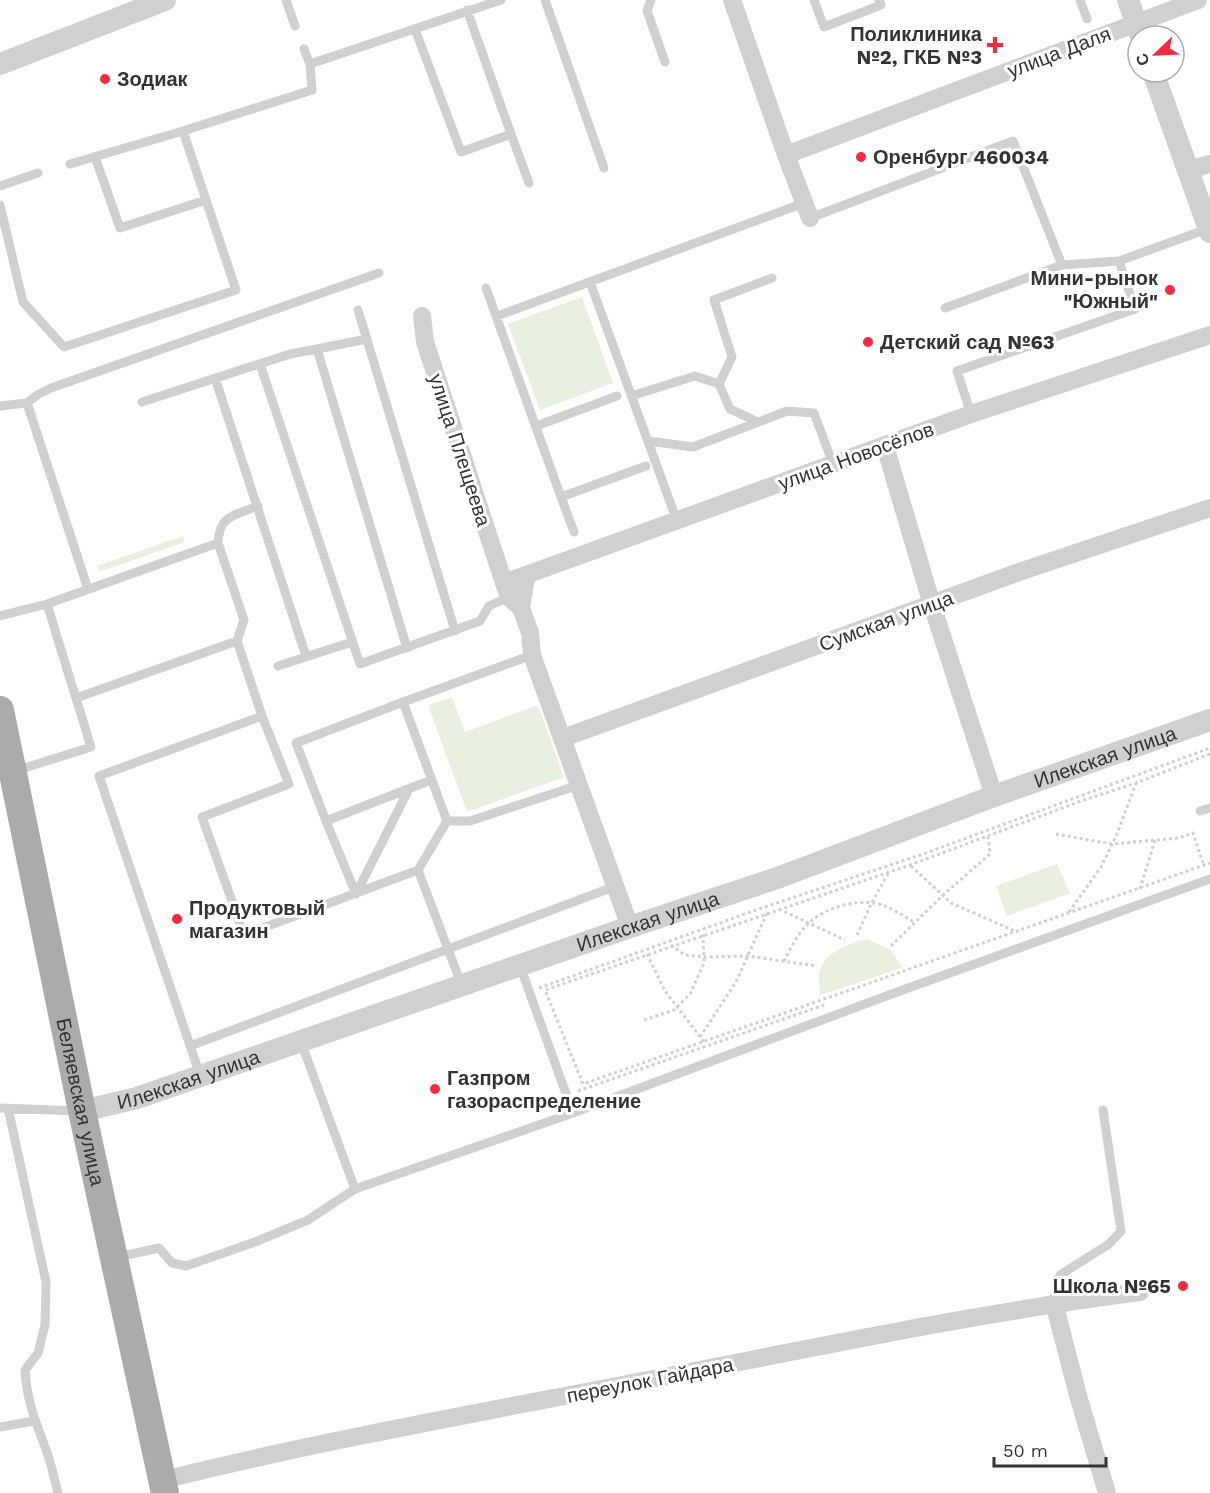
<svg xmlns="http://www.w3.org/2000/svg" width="1210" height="1493" font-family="'Work Sans',sans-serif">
  <rect width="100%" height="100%" fill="#fff"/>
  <!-- green -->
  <path fill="#e9f0e1" d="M582,297L613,383L540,410L508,324Z
    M183,536L185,542L99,572L97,566Z
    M452,697L465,732L538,705L564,777L467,812L428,705Z
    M1057,864L1070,893L1007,916L996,886Z
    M867,939L891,950L902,968L820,995C820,988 818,981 819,975C822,952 849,944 867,939Z"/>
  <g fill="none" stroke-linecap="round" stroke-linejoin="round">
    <!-- path -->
    <path stroke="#d0d0d0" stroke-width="3" stroke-dasharray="3 3" stroke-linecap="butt" d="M1210,754L1136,783L1081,801L910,865L545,990L583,1084L1210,863
      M1056,834L1112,844L1179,838L1193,833L1204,866
      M911,866L951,903L1017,932
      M1140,889L1155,840
      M779,909L845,940
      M1069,912L1101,867L1117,834L1136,783
      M857,935L871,904L889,872
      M671,945L685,955L704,957L748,956L817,966
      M891,946L942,896L990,854L988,836
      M647,954L665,991L704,1042
      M784,961C791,948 798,932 810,922C828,906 862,897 885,906C895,910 905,917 914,922
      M539,988L756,910L926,853L1210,748
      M644,1020L674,1010L690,994L704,963L703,934
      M700,1037L736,982L767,913
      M578,1091L824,1005"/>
    <!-- service -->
    <path stroke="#d0d0d0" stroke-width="9" d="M286,0L295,26
      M545,0L604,168
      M651,0L647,11L665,62
      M814,0L824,27L881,5L879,0
      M1080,0L1087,19
      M415,29L461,152L511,134L467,10
      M304,49L310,64
      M511,134L529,183
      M95,157L120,228L206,200
      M70,164L183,131
      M0,186L38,173
      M0,205L23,302L64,347L236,290L183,131L312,90L310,64L501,0
      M810,218L1013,141L1062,265L945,308
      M1062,265L1119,261
      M590,282L677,521
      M486,288L561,497
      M358,310L455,631
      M497,316L804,203
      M317,349L367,339
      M260,364L360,664L480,621L489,606L509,597
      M215,378L306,656
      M631,396L695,376L719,384
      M142,402L290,354L317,349L407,648
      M27,403L88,589
      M0,406L27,403L37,395L51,388L379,273
      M971,414L957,371L1135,309L1119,261L1207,229
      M758,422L730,409L719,384L732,357L714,300L772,278
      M536,426L617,396
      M648,441L693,447L787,411L814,413L833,464
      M258,506C235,515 219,515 218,543L244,620L237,641L262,716
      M574,532L561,497L646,466
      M0,616L47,604L218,543
      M278,666L352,642
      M76,698L237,641
      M403,702L296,743L326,821L431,780
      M15,771L91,747L47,604
      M1200,811L1210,808
      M326,821L356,894
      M447,821L403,702L532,655
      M356,894L409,789
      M520,966L573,1113
      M462,986L418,870L447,821H470L579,785
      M301,1042L355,1189
      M190,1046L616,886
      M200,1075L99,776L262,716L289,784L202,817L244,935L418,870
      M0,1108L78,1111
      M8,1108L46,1282L45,1325L38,1353L25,1370C27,1402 35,1419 45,1447C51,1462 54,1478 58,1493
      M118,1257L159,1248L172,1263L186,1266L255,1242L308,1220L355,1189L573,1113L889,995L1210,879
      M1054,1303L1060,1275L1109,1244L1121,1231L1103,1110
      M0,1427L34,1421"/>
    <!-- minor -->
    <path stroke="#d0d0d0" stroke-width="18" d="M732,0L786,155L810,218
      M786,155L1198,0
      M1188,170L1210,164
      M422,316L425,342L504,583L509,597L521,608
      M885,446L932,605L994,796
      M522,577L525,584L521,608L530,633L532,655L630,927
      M504,583L971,414L1210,335
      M563,738L1019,572L1210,508
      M1054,1303L1079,1399L1107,1493
      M163,1480C324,1440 489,1411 653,1379C814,1348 976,1313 1140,1292"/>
    <!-- tertiary -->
    <g stroke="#d0d0d0" stroke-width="22">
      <path d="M1128,0L1141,36"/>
      <path d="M0,64L165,0"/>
      <path d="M1153,72L1210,232"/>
      <path id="s1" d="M82,1111L137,1098L630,927L780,877L994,796L1210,720"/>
    </g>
    <!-- primary -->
    <path stroke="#ababab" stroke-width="28" id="s2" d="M0,710L82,1111L165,1493"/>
  </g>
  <!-- markers -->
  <g fill="#f42b3f" stroke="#fff" stroke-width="2">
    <path d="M992 36h6v6h6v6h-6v6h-6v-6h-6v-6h6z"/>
    <circle cx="105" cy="79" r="6"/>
    <circle cx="861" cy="157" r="6"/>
    <circle cx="1170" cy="290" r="6"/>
    <circle cx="868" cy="342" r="6"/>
    <circle cx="177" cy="919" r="6"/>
    <circle cx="435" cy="1089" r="6"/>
    <circle cx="1183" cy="1286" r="6"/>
  </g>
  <g text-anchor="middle" stroke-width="6" stroke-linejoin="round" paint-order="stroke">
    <!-- poi labels -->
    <g font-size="20" font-weight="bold" fill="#333" stroke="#fff" text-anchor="start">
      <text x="982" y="41" text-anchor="end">Поликлиника<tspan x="982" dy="23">№2, ГКБ №3</tspan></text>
      <text x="117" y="86">Зодиак</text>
      <text x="873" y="164">Оренбург 460034</text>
      <text x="1158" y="285" text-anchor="end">Мини-рынок<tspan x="1158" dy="23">"Южный"</tspan></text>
      <text x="880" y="349">Детский сад №63</text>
      <text x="189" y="915">Продуктовый<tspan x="189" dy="23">магазин</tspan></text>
      <text x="447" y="1085">Газпром<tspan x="447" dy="23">газораспределение</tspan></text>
      <text x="1171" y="1293" text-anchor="end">Школа №65</text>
    </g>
    <!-- street labels -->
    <g font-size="20" fill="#333" stroke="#fff">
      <text transform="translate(1059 52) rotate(-21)" y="7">улица Даля</text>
      <text transform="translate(460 450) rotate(72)" y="7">улица Плещеева</text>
      <text transform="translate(856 456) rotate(-20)" y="7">улица Новосёлов</text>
      <text transform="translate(886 621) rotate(-20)" y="7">Сумская улица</text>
      <text dy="7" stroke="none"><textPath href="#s1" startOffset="1083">Илекская улица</textPath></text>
      <text dy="7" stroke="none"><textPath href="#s1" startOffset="597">Илекская улица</textPath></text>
      <text dy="7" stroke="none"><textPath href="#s1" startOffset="111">Илекская улица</textPath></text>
      <text dy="7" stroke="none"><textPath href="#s2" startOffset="400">Беляевская улица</textPath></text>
      <text transform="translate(650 1380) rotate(-11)" y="7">переулок Гайдара</text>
    </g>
  </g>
  <!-- north arrow -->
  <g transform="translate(1156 54) rotate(247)"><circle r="28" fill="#ffffff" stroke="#adadad" stroke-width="1.5"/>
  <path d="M0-4.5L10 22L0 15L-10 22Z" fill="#f42b3f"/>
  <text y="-9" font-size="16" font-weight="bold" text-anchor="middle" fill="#333333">С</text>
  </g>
  <!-- scale -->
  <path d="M994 1457v9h112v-9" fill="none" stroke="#333333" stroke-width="3"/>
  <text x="1003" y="1457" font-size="18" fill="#333333" stroke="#ffffff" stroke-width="4.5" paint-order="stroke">50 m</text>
</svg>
